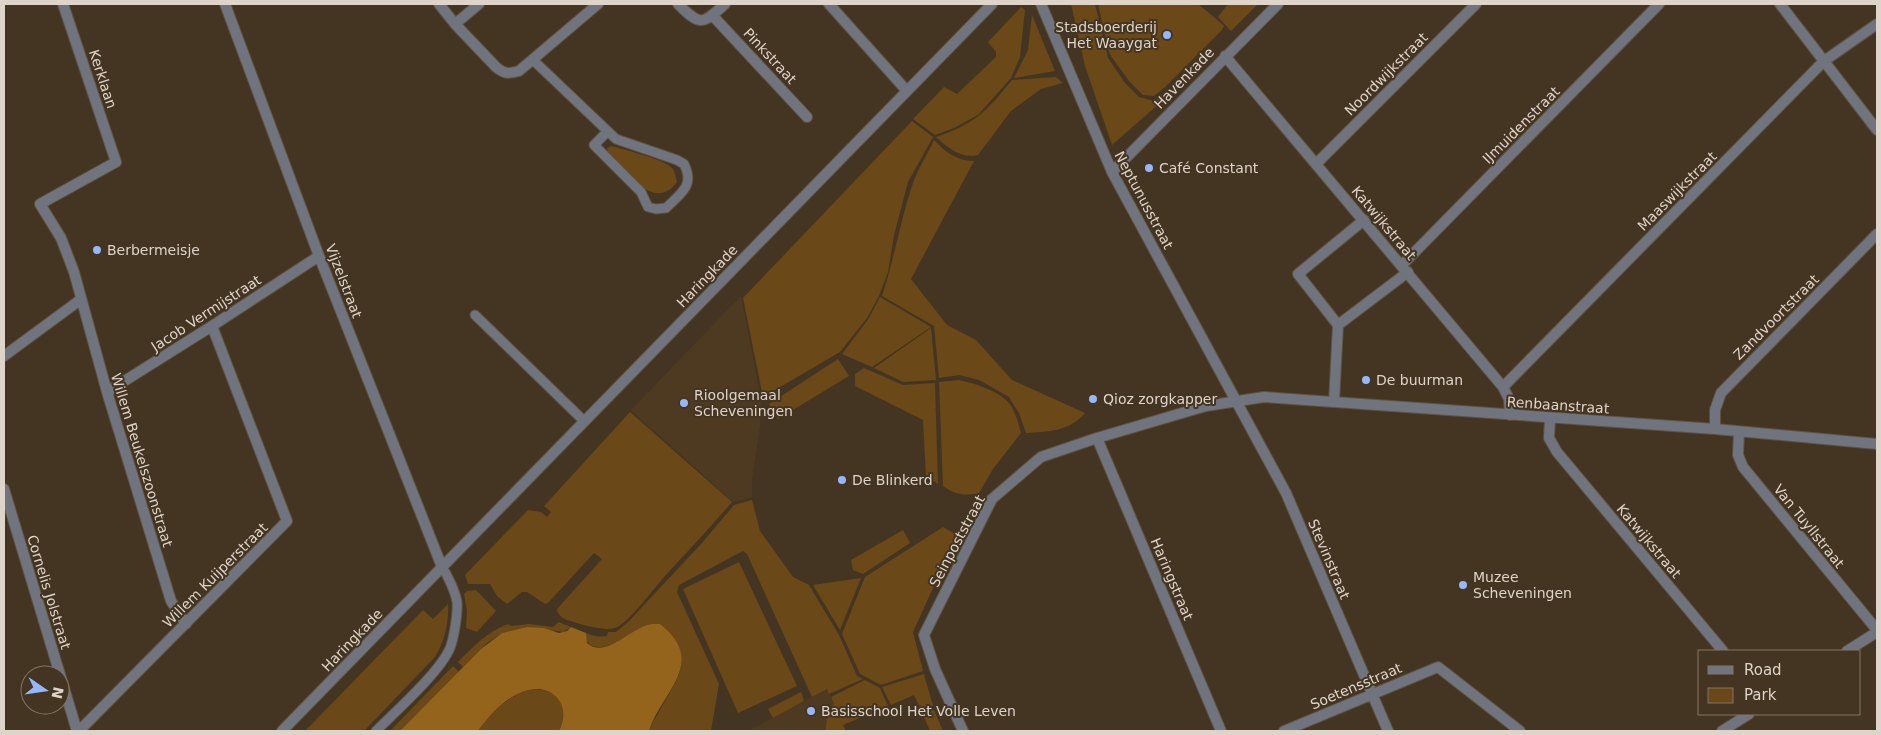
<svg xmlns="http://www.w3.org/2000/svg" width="1881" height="735" font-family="'DejaVu Sans',sans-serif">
  <rect width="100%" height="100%" fill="#443522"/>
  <!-- built -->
  <path fill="#4e3a21" d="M741,296L761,399L760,427L752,478V497L733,502L631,410Z
    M827,689L846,731H748L812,697Z"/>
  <!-- green -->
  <path fill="#6a4817" d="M1071,4H1095L1108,58L1125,83L1139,97L1154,101L1166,91L1169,95L1112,145L1085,66Z
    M1098,4H1198C1207,12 1215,17 1224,26L1222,30L1165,87L1154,96L1143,95L1129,81L1111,56L1108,49Z
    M1228,4H1258L1231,31L1218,17Z
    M1021,7L1025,10L1020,57L1011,78L978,115L954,128L935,135L913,119L944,87L957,94L996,57V52L988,42Z
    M1032,15L1055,71L1014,78L1028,50Z
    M1056,77L1063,83L1041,89L1011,111L978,155C961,159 948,148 936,137C975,124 987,111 1012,80Z
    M912,121L933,137L908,182L894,235L888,272L879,296L867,318L840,352L763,397L743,298Z
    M934,140C945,152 957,161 974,161L911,279L947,325L976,340L1012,380L1085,413C1070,431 1048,432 1026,433L1019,413L1009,397L979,380L959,375L939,378L934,326L882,296C894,260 900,222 912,186C917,170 927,155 934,140Z
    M612,146C624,150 664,159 672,168C675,171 676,178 677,182C654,214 624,169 608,152L607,148Z
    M880,297L931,327L872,367L842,354L869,318Z
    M931,328L936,380L903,382L874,368Z
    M838,359L849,376L778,419L769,404Z
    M864,368L903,385L935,383L938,484L926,475L923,420L855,386V374Z
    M959,380C974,383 995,390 1006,400C1015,408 1018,422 1021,433L993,469L979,493C965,496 955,495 943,486L939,382Z
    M630,412L732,502C710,528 687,552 665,576C654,588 628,624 615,628C605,631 587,626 577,623C569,620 558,619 557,609L602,559L594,553L548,603L545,604L527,592H522L507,604L497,596L490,584H468L465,575L528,510L541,512L547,517L551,512L544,506Z
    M752,500L760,531L793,577L809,585L839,635L857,676L863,679L829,694L827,689L812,697L747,554L743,551L679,585L677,592L719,684L711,731H649C651,724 656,717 660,710C681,671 695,662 660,625C630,622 615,656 590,645L586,640V633C593,636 599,637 607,636L608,632H616L628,622L701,544L734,505Z
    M943,527L957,535L913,632L923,671L881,685L860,674L842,634L865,577Z
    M903,530L910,543L863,574L853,570L851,560Z
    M739,562L797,686L738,713L683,589Z
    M861,578L840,630L813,585Z
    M476,590L496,611L477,632L466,628L467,611L464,594L467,591Z
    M448,604C449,622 445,641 435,657L364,731H305L423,610L433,619Z
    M559,622L571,627L563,632L527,627L502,633L487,643L463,667L458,662C474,646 487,632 508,624L511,626L529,624L553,627Z
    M453,666L459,672L400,731H390Z
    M924,674L933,706L922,712L914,695L891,705L882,687Z
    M865,680L880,688L888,706L843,725L846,731H825L829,709L834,704L831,697Z
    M531,689C538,690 548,689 555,694C566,703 564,720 559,731H478C491,712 508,696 531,689Z
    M801,692L804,701L773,718L768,709Z
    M934,710L943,731H930L923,715Z"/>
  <!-- water -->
  <path fill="#94631c" d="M653,624H660C709,663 661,692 649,731H559C574,700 546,679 518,694C502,701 488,717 478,731H400L481,649L502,633L527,627L544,628L559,633L567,631L571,627L586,633L587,643C607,660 630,626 653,624Z"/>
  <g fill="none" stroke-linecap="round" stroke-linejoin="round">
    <defs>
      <path id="service" d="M533,60L616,139L677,160L684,164C695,186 681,193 666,208L656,209L648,207L641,192L594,145L607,132
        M475,315L584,421
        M376,731C396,711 440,672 450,648C454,638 458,613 457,602C455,591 448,576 442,567"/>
      <path id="pedestrian" d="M1338,325L1408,272
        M1334,402L1338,325L1298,274L1364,220"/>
      <path id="minor" d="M63,4L116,162L40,204L61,238L74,272L107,392L171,601L186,624
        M225,4L319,256L442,567
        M439,4L455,24L496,67C504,74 509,74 519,71L598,4
        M678,4C700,26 702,25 725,4
        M829,4L907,91
        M1041,4L1112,172L1286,493L1388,731
        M1780,4L1877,130
        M712,15L807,117
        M455,24L479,4
        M1225,56L1503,387L1509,399L1510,415
        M1316,164L1476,4
        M1112,172L1278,4
        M1402,265L1659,4
        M4,356L80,300
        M1503,387L1824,61L1877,24
        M107,392L212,326L319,256
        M1550,419L1549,438L1557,452L1723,651
        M1715,429V410L1721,393L1877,234
        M1739,432L1738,455L1743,467L1877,630
        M1097,438L1221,731
        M4,489L77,731
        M1847,651L1877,632
        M79,731L287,521L212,326
        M282,731L992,4
        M963,731L935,669L924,635L992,499L1041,457L1097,438L1206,406L1264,397L1715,429L1877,444
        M1284,731L1438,667L1520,731
        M1722,731L1749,714"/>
    </defs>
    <!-- service casing -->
    <use href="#service" stroke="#605240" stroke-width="11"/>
    <!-- pedestrian casing -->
    <use href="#pedestrian" stroke="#605240" stroke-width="12"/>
    <!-- minor casing -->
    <use href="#minor" stroke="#605240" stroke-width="12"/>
    <!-- service -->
    <use href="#service" stroke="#6f747e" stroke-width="9"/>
    <!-- pedestrian -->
    <use href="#pedestrian" stroke="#6f747e" stroke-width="10"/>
    <!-- minor -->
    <use href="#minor" stroke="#6f747e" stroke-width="10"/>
  </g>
  <!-- markers -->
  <g fill="#95b7fd" stroke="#443522" stroke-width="2">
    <circle cx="1167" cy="35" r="5"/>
    <circle cx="1149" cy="168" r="5"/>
    <circle cx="97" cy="250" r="5"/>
    <circle cx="1366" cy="380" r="5"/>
    <circle cx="1093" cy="399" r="5"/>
    <circle cx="684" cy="403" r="5"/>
    <circle cx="842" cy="480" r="5"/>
    <circle cx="1463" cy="585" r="5"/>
    <circle cx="811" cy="711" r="5"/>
  </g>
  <g text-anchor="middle" stroke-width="4" stroke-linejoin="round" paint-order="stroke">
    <!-- poi labels -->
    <g font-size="14" fill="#ded4c9" stroke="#443522" text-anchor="start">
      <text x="1157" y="32" text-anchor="end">Stadsboerderij<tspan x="1157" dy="16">Het Waaygat</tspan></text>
      <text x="1159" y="173">Café Constant</text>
      <text x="107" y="255">Berbermeisje</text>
      <text x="1376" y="385">De buurman</text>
      <text x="694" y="400">Rioolgemaal<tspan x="694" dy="16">Scheveningen</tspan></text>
      <text x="1103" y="404">Qioz zorgkapper</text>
      <text x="852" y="485">De Blinkerd</text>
      <text x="1473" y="582">Muzee<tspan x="1473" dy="16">Scheveningen</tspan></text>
      <text x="821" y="716">Basisschool Het Volle Leven</text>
    </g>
    <!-- street labels -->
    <g font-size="14" fill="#ded4c9" stroke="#443522">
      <text transform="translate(770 56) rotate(47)" y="5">Pinkstraat</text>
      <text transform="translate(1386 74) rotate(-45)" y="5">Noordwijkstraat</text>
      <text transform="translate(1184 78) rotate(-46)" y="5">Havenkade</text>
      <text transform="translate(103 79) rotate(72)" y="5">Kerklaan</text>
      <text transform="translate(1521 125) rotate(-45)" y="5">IJmuidenstraat</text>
      <text transform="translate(1677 191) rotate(-45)" y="5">Maaswijkstraat</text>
      <text transform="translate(1144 200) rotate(62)" y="5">Neptunusstraat</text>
      <text transform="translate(1384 223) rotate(50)" y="5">Katwijkstraat</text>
      <text transform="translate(707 276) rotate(-46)" y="5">Haringkade</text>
      <text transform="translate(344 281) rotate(69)" y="5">Vijzelstraat</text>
      <text transform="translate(206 313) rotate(-33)" y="5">Jacob Vermijstraat</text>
      <text transform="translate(1776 317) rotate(-45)" y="5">Zandvoortstraat</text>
      <text transform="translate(1558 405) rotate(4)" y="5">Renbaanstraat</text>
      <text transform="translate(142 460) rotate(73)" y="5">Willem Beukelszoonstraat</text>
      <text transform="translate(1809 526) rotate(51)" y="5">Van Tuyllstraat</text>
      <text transform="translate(957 541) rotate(-62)" y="5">Seinpoststraat</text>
      <text transform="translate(1649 541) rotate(50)" y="5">Katwijkstraat</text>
      <text transform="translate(1329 559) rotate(67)" y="5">Stevinstraat</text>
      <text transform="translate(215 575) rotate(-45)" y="5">Willem Kuijperstraat</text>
      <text transform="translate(1172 579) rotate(67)" y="5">Haringstraat</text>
      <text transform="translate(49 592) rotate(73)" y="5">Cornelis Jolstraat</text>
      <text transform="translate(352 640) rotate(-46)" y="5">Haringkade</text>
      <text transform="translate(1356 686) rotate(-23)" y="5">Soetensstraat</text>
    </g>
  </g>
  <!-- border -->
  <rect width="1881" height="735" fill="none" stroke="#ded4c9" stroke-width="10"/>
  <!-- legend -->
  <rect x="1698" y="650" width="162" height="65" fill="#443522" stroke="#827565"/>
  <rect x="1708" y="666" width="25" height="8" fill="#6f747e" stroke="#827565"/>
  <text x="1744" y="675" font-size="15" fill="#ded4c9">Road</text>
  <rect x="1708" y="688" width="25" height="15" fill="#6a4817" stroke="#827565"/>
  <text x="1744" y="700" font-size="15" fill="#ded4c9">Park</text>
  <!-- north arrow -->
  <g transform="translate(45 690) rotate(103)"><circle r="24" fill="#443522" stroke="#827565"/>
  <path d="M0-4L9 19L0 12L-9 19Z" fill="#95b7fd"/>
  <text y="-8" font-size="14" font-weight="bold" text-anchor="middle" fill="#ded4c9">N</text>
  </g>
</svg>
